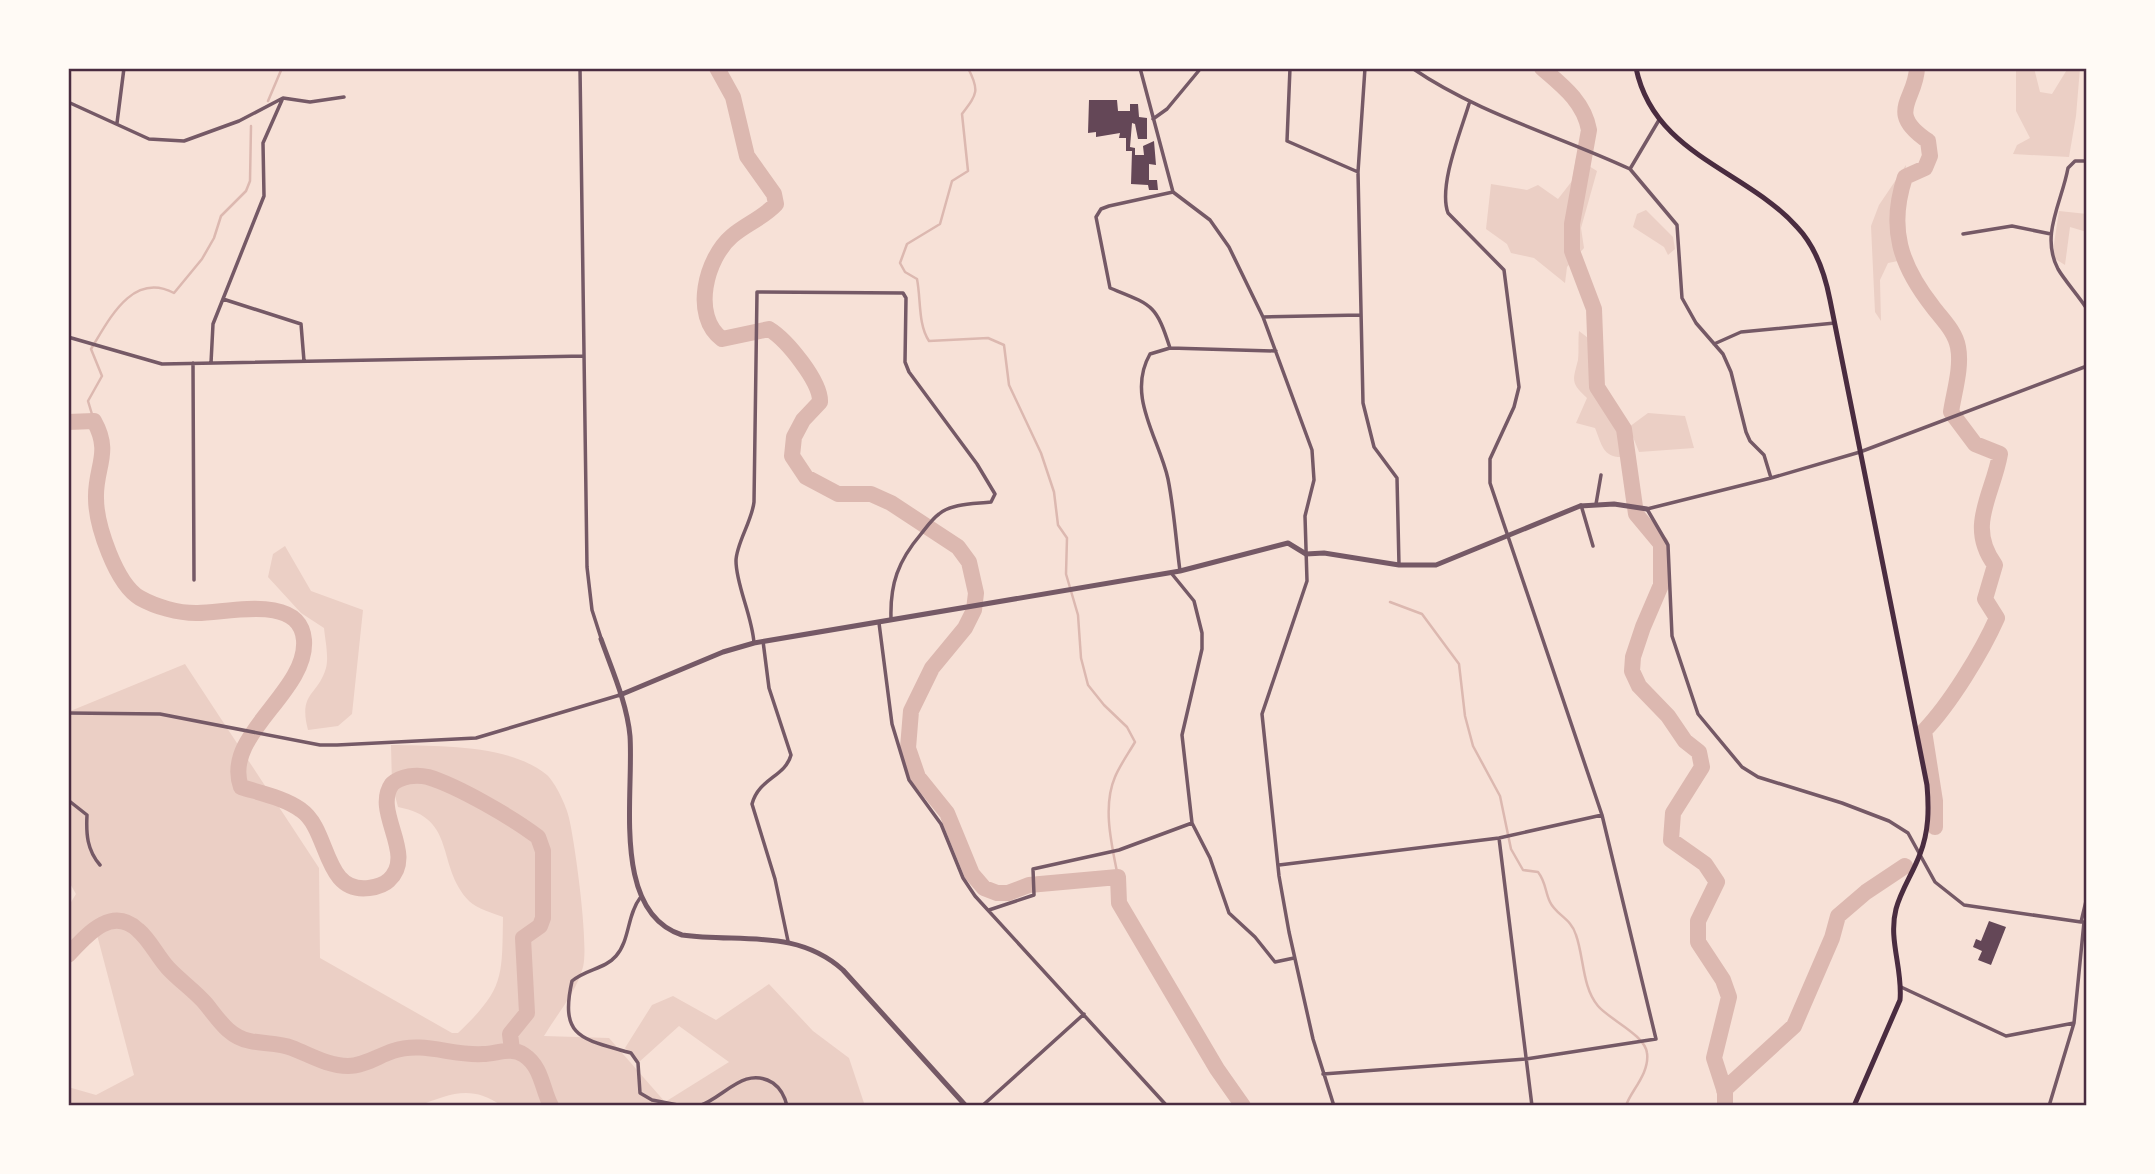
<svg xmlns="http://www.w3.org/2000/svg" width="2155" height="1174" font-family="Lato,sans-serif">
  <rect width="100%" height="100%" fill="#f7e1d7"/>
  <!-- green -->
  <path fill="#ebcfc5" d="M2016,68H2034L2040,92L2052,94L2068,68H2080L2076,116L2069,157L2013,154L2017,145L2030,138L2016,111Z
    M1576,158L1597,171L1581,228L1584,248L1567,267L1565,283L1534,258L1511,253L1507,244L1486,229L1491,184L1527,190L1538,185L1558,199L1572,181Z
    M1906,165L1898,261L1888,263L1880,280L1881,321L1875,312L1871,226L1879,205Z
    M1646,210L1673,237L1675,249L1668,255L1664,247L1633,227L1637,214Z
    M2059,211L2087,214V232L2070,227L2065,265L2052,257Z
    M1579,331L1592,341L1606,398L1624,425L1623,457C1603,458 1602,445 1595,428L1576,423L1587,398C1570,383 1573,380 1578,360C1579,351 1578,340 1579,331Z
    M1648,413L1685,416L1694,448L1639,452L1629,427Z
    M285,546L311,591L363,610L352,714L338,726L308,730C298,692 318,696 326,668C329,657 325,639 324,628L301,613L268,577L273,554Z
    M185,664L319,868L320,958L452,1033H458C504,989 502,979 503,917C493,913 477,909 469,901C435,865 458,818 398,807L392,784L391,745C438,746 509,744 547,775C555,782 567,807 569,818C575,843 589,945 583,967C576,993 557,1014 544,1036L609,1038L665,1102L729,1062L679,1026L638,1063L625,1048L652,1005L673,996L716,1020L769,984L813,1031L849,1058L865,1106H502C471,1084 450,1094 418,1106H68V1087L96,1095L134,1075L96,931L68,953V907L76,894L68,880V712Z"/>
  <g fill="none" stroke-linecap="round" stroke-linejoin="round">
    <!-- stream -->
    <path stroke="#dcb8b0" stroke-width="2.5" d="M968,68C980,91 977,94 962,114L968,171L952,181L940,224L907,244L900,263L905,272L917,279C921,299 918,325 929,341L988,338L1004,345L1009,385L1041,453L1054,492L1058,525L1067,538L1066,574L1078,615L1081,658L1088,685L1104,705L1127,727L1135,742C1128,754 1120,765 1115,777C1102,807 1112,846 1118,877
      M268,101L282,68
      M94,421L88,401L102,376L91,349C109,320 132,271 174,293L202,259L214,238L221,216L246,191L250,181L251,126
      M1390,602L1422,614L1459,664L1465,716L1473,746L1500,796L1511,849L1523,870L1538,872C1546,882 1545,892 1550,902C1556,915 1571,918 1576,935C1584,957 1582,987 1598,1006C1610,1020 1645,1035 1647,1053C1650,1074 1629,1093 1626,1106"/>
    <!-- river -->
    <path stroke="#dcb8b0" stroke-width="16" d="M717,68L733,97L747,156L774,194L776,204C763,218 746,224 732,236C706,258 691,316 722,339L769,329C787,340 821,382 820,402L803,420L794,437L792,456L806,477L838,494H871L891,503L958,547L969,562L976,593L974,610L965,628L932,668L911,711L908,748L918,777L947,813L972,874L984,888L997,893H1008L1029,885L1118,877L1119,903L1217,1069L1243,1106
      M1542,68C1563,86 1584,102 1589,130L1572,224V251L1594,309L1597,387L1624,429L1636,514L1661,544V585L1643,627L1633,657L1632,671L1639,686L1668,716L1685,741L1699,752L1702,767L1673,813L1671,840L1705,864L1717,882L1698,921V942L1723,980L1729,997L1714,1058L1725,1092V1106
      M1917,68C1916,100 1885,112 1928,141L1930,156L1925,168L1905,177C1888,228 1900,265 1933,307C1942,319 1955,331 1958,347C1962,367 1954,392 1951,412L1975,444L2000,454C1993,495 1966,526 1995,565L1985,599L1997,618C1982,652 1950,704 1924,731L1935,801V827
      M68,422L94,421C112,453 95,467 96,498C96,525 116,584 140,598C156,607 178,613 196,613C224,614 300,592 304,640C308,692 222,735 241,787C260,793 285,798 301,810C330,830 323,894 369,888C377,887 384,885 389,880C417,854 372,812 392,784C401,776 416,774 428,777C458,786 513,818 538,837L543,851V918L540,926L523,938L527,1013L510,1034L512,1050
      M68,955C86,936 111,905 138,930C150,940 157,956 168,968C180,981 195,991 206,1004C219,1020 229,1037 250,1041C264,1044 279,1043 292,1048C310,1055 328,1066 348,1066C364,1066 378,1056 393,1051C423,1041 452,1056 483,1054C497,1054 511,1046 524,1055C542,1067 542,1089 551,1106
      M1724,1090L1794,1026L1832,938L1838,916L1866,892L1905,866"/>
  </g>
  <!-- building -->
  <path fill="#644757" d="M1089,100H1117L1118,111H1130V104H1138L1139,117L1147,118V139H1138L1135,124L1132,123L1130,147L1135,148V155H1144L1143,146L1154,141L1156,165L1149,164V180H1157L1158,190H1149L1148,185L1131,184L1132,151H1126V138H1119L1120,133L1096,137V132L1088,133Z
    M1989,921L2006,927L1991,965L1978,960L1982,951L1973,947L1976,939L1981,941Z"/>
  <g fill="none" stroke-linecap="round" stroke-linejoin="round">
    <!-- minor -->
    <path stroke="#755966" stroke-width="3.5" d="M580,68L587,567L592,610L601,638
      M1140,68L1173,192L1210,220L1229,247L1263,317L1312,450L1314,480L1305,516L1307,581L1262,714L1279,876L1289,932L1313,1039L1334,1106
      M1290,68L1287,141L1358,172
      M1365,68L1358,172L1363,403L1374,447L1397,478L1399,565
      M1412,68C1479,114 1557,135 1630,169L1659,120
      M68,102L149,139L184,141L239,121L283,98L310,102L344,97
      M1153,119L1167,109L1201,68
      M117,123L124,68
      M2087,161H2075L2068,168C2062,202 2040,235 2058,269C2065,281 2078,295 2087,309
      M1630,169L1677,225L1682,298L1696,323L1723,354L1731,372L1746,432L1750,441L1764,455L1771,478
      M1173,192L1109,206L1101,209L1096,217L1110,288C1152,305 1156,304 1170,348L1276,351
      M1963,234L2012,226L2051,234
      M223,299L301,324L304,361
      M1263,317L1361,315
      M68,337L162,364L584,356
      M1714,344L1741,332L1835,323
      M1170,348L1150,354C1126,396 1159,438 1168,479C1174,509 1176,541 1180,571
      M193,363L194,580
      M211,363L213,324L264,196L263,143L282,100
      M1596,504L1601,475
      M1581,505L1593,546
      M1172,574L1194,601L1202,633V649L1182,735L1192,823L1210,858L1229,913L1255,937L1275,962L1294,958
      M879,623L892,724L909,780L941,824L963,878L975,896L1167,1106
      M763,641L769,688L791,755C785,777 759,778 752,804L775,879L788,941
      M754,643C752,615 736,585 736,561C736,544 752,521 754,502L757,292L903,293L906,298L905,362L909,372L977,464L995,494L991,502C975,504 952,503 939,514C932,519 926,528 921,534C898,561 890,584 891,618
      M68,713L160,714L320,745H337L476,738L620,695
      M68,800L87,815C86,834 87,850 100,865
      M1499,838L1532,1106
      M1279,865L1499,838L1602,815
      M640,898C627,915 630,940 616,956C605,969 586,969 572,981C559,1039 583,1039 631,1053L638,1063L640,1093L652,1100L683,1106
      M989,910L1034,895L1033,869L1119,850L1192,823
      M2081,922L1964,905L1935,882L1908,833L1889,821L1842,803L1758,777L1742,767L1698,714L1672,636L1668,545L1647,509L1771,478L1860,452L2087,366
      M1901,987L2006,1036L2074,1023L2084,922H2081L2087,897
      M1323,1074L1526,1059L1656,1039L1602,815L1490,483V459L1514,407L1519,387L1504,270L1448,213C1438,186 1461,131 1469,104
      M699,1106C724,1098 744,1065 773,1083C780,1088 785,1097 787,1106
      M982,1106L1084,1014
      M2049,1106L2074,1023"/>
    <!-- tertiary -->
    <path stroke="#755966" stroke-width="5" d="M601,639C612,670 627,703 630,736C634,796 611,912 682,935C740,943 796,928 843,970L966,1106
      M620,695L723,652L754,643L1180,571L1288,543L1306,554L1324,553L1399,565H1436L1580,506L1614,504L1647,509"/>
    <!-- secondary -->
    <path stroke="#4a2c40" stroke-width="5" d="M1636,68C1654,155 1745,169 1797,227C1816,247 1825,274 1830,300L1927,785C1929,809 1929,831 1920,854C1913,873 1901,890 1896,909C1888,940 1903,969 1900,1000L1854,1106"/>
  </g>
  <!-- border -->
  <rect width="2155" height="1174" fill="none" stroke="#fffaf5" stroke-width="140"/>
  <rect x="70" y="70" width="2015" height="1034" fill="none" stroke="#4a2c40" stroke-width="2.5"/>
</svg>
